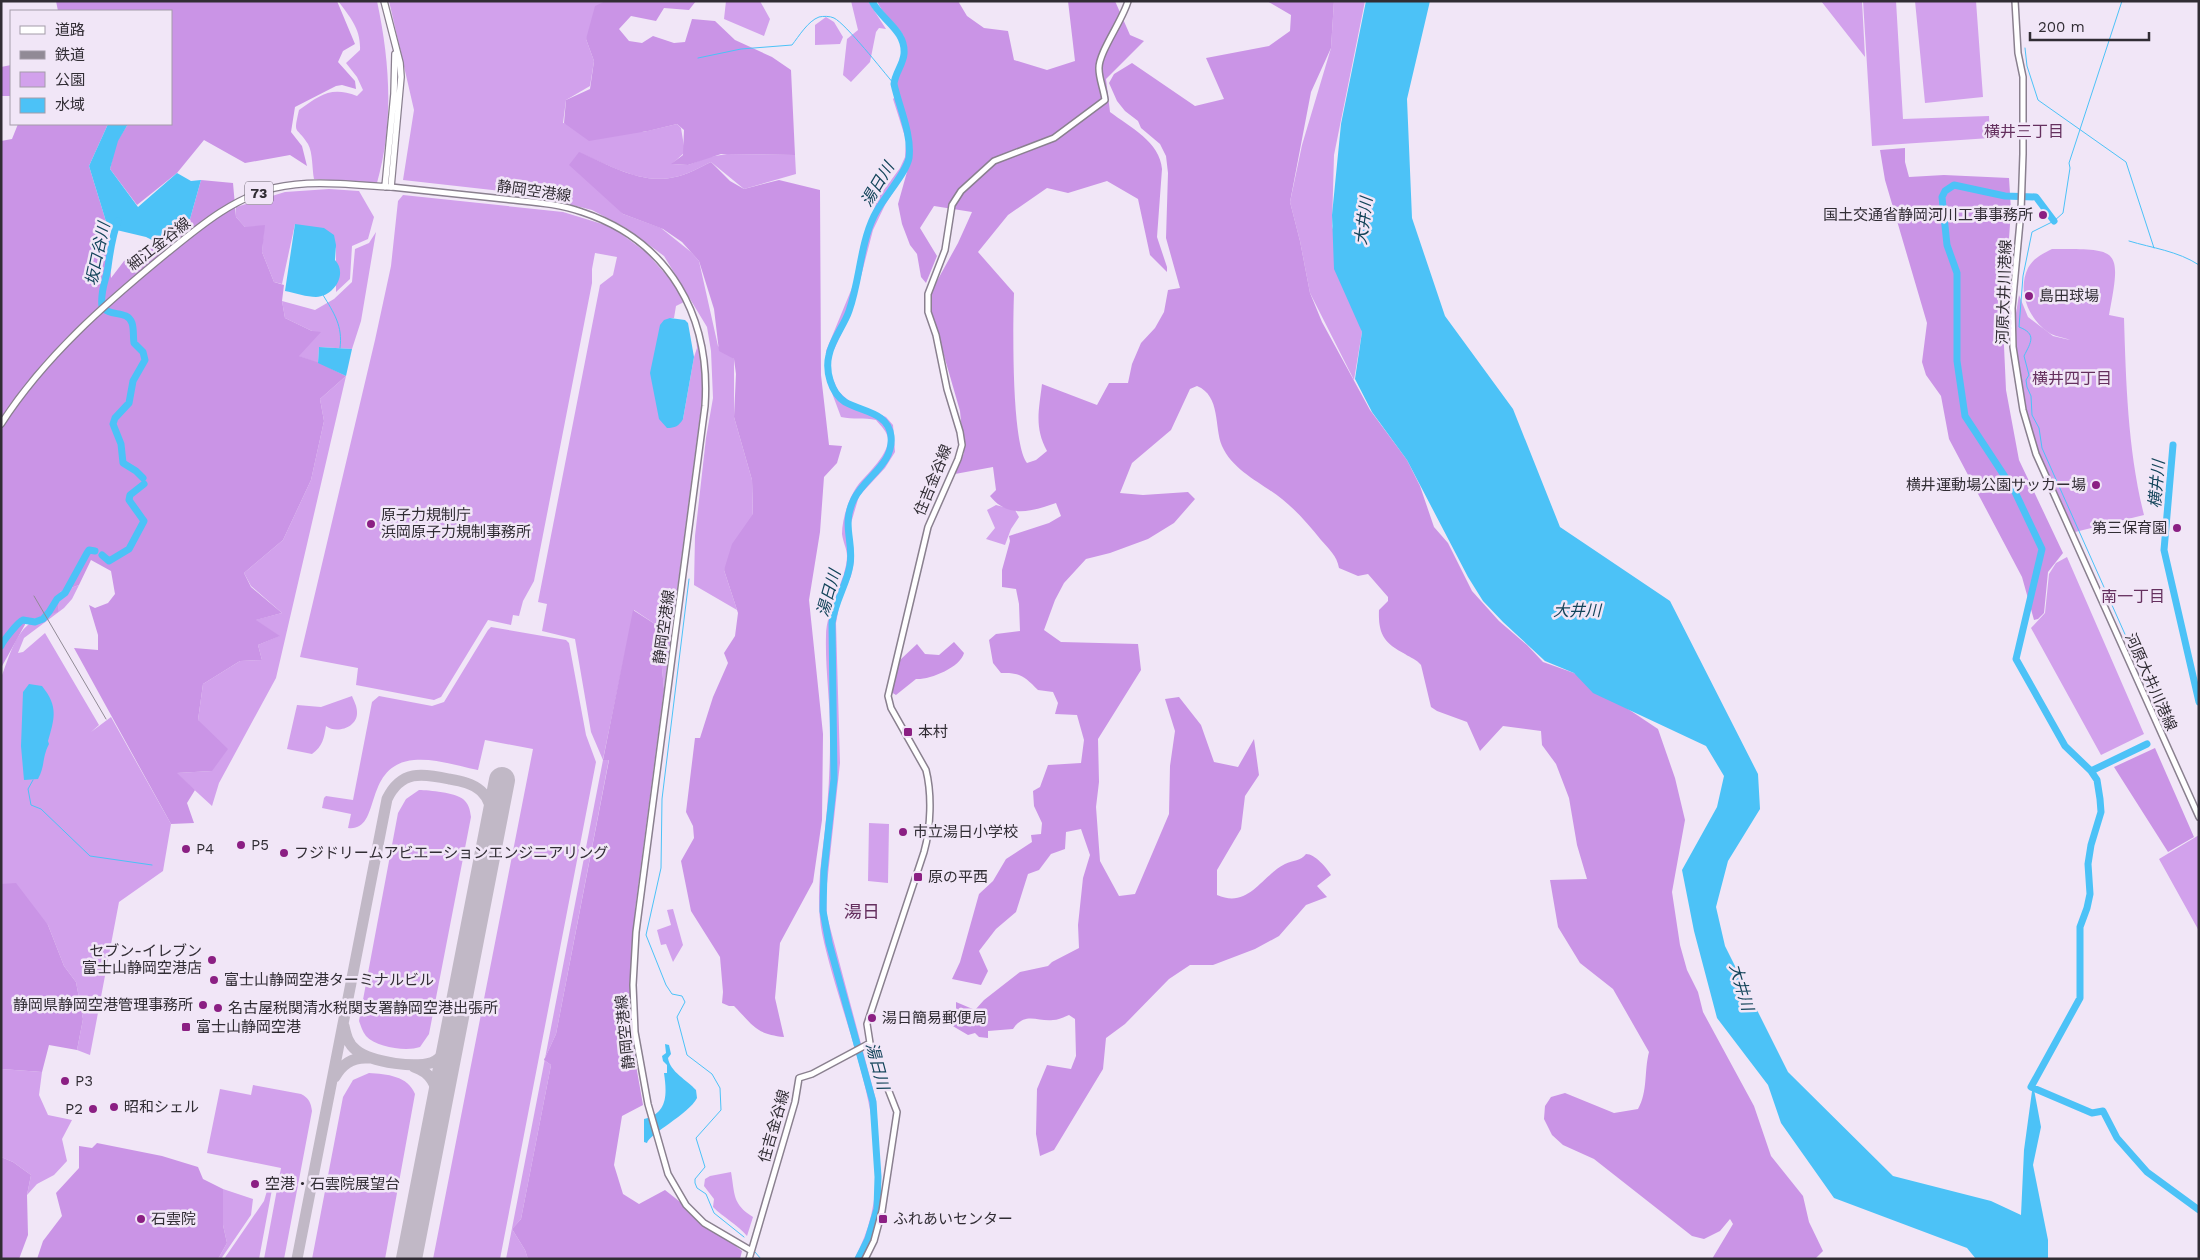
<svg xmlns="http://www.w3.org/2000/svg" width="2200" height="1260" font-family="'Work Sans','Noto Sans JP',sans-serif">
  <rect width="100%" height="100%" fill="#f1e6f7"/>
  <!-- green -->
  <path fill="#d2a1ec" d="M338,1H377C390,62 394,123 377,183L314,179C312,169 313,153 308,144C296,125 293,136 299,110C320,95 331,86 357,96L363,90L357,77L346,63L360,50C361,29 350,17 338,1Z
    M389,1H608L586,39L594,61L590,86L566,100L563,123L643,132L677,124L681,128L685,152L672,164L688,165L709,157L727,154L795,155L796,174L744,189L711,162C700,167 687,175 675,177C642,185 609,165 580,153L623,214L661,228L691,252L699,261L718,346L734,359V417L752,480L753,520L724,570L737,610L694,585L695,536L706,438L713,398L711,351L707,327L664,256L626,228L592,210L528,194L403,180L414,110Z
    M726,1H760L770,19L764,36L724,19Z
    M851,1H868L886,29L879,28L876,32L870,62L851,82L843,75L847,39L858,30Z
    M1334,1H1365L1334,155L1332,226L1362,332L1354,380L1310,293L1300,241L1290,202L1302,145L1331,48Z
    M1821,1H1862L1865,57Z
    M1863,1H1896L1903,119L1989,116L1990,138L1872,146Z
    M1915,1H1976L1983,97L1925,103Z
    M826,17L834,22L843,37L840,44L815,45V25Z
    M897,95L908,130L910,157L904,175L885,205L873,230L852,311L831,356V374L838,391L850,402L886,417L893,425L895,452L885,468L859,496L849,530L854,561L851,576L840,602L836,623L840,763L826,893L827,916L876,1100L882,1205L868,1250L862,1259H854C911,1158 843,1034 822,933C817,907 819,880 822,854C827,816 830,779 830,741C831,706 825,671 826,636C826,609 847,578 847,556C847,549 843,542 842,534C842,519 849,497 858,485C867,474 886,457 888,442C889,433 881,426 876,420C864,417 853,420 841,417L826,377V351L854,283L861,245L878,198L900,168L905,157L906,140L893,99Z
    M329,189L359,191L374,217L368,239L352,246L350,279L336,292V248L295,224L282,284L274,282L262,252L264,227H245L236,217V207L285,192Z
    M403,195L563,212L612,227L647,253L675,285L684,302L676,306L674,318H670L683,419L694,357L697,348L695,324L703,369V393L664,689L658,626L634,610L603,759H609L556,1034L544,1060L551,1065L521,1219L512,1229L525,1250L528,1259H506L603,760L591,732L575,639L542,631L547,604L538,602L600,285L613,275L617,257L595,253L592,269V283L534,581L523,601L519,616L513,615L511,625L488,620L441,697L434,700L356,685L358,668L300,657L375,340L391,266L398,201Z
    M376,232L361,321L352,349L319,347L318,363L298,356L312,331L285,318L282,301L315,310L334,299L352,282L355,249L369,243Z
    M2052,249C2119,249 2122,247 2109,315L2124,318C2126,384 2128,451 2144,515L2075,532L2033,441L2026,416L2017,360L2015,319L2019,295L2028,317L2053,336L2070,340C2063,337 2055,337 2048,332C2028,318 2017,291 2028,268C2033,258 2044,253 2052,249Z
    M346,376L276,678L219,783L212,806L176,773L212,771L198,720L203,684L240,661L262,660L258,645L279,636L255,620L282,613L251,586L244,573L283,540L311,480L324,421L320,399Z
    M996,505L1015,510L1019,517L1011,529L1005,545L986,539L995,528L987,510Z
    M2067,557L2144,734L2101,755L2031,628L2045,613L2049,574L2056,563Z
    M79,585L72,599L64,608L24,638L18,653L23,652L45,633L99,725L91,732L111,717L171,824L163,871L119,902L90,1055L77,1050L83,1019L76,982L64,966L48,925L1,884V678C8,660 14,636 29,624C36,617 49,615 58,610L60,592Z
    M491,627L566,640L569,643L586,735L596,762L500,1259H433L533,749L485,740L478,770C458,766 435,758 414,760C361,765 383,832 348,828L351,814L322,808L324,798L326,796L353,800L372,702L379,696L432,706L444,702L488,630Z
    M352,696C354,701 357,706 357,712C358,728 336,734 326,726C324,738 323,746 312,754L287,749L297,705L321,707Z
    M419,790C429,790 456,793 463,799C469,804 470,810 471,817L429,1034L420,1047C406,1052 376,1047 366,1036C362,1031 361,1026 359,1021L398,813L406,799Z
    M869,823L889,824L888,883L868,881Z
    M2199,835V931L2159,859Z
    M673,909L683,945L673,962L666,944L661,945L657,930L671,925L667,910Z
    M1,1069L42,1072L39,1095L48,1115L72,1120L62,1139L67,1161L54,1175L37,1184L27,1195L31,1175L13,1162L1,1157Z
    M369,1073C387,1074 408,1076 415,1094L385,1259H312L343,1097L353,1080Z
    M253,1085L301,1094C309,1098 311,1103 312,1111L284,1259H264L281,1168L207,1153L220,1089L251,1095Z
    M731,1172C735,1194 732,1204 753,1217L747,1236C737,1224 724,1218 713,1207L714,1199L704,1186L705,1179L710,1176Z
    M269,1184H273L259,1259H224L264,1201Z
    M223,1189L253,1199L251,1215L221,1259H218L227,1243L223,1225Z"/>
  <!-- forest -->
  <path fill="#ca94e6" d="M56,1H337L355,44L343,51L338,62L355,81L356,89L342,85L336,86L295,107L291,132L302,146L307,166L290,155L245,163L204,140L177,173L137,205L110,169L116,143L128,124H171V11H58Z
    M606,1H696L689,10L664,8L656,21L631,16L619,29L629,41L642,43L653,36L674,43L685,42L692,19L715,21L735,40L772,57L791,70L795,155L721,154L688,165L671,164L683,155L684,130L677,124L648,131L589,141L564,123L566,100L590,89L594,61L586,39L595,6Z
    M877,1H958L967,16L984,28L1008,31L1014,60L1047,70L1075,61L1068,1H1115L1130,35L1144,41L1106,79L1110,112C1130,127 1160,142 1162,169L1157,237L1167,267V272L1150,255L1138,199L1107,181L1068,193L1047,188L1008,215L978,252L1014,293C1013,324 1011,442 1027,463L1036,460L1047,451C1034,427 1039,410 1042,384L1097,405L1109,383H1128L1132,364L1141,343L1155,328L1164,312L1168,290L1180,288L1166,238L1168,173L1166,156L1160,144L1141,128L1138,121L1125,111L1117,101L1109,83L1114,74L1132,63L1195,106L1224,99L1206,58L1269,46L1290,31L1291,15L1267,1H1334L1331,48L1311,92L1290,202L1300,241L1310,293L1322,322L1370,410L1407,460L1420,486L1434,527L1448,543L1472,591L1499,621L1527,645L1543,662L1574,673L1658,729L1675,778L1685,820L1672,892L1680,945L1687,970L1698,992L1703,1012L1754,1106L1771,1156L1803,1196L1809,1222L1823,1251L1815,1259H1712L1733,1224L1730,1219L1720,1231L1704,1239L1692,1236L1594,1159L1563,1145L1552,1135L1544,1119L1545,1106L1551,1097L1565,1093L1614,1113L1638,1109C1648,1092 1644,1071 1649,1052L1613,989L1580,963L1558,927L1550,880L1587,879L1577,845L1569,798L1556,764L1542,745L1541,731L1503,726L1480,751L1467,722L1437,711L1431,707L1421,665C1416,659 1411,658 1405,654C1384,643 1378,634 1379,610L1388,601V597L1368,574L1358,576L1339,568C1337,556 1329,549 1321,540C1309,525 1297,511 1282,499C1262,483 1233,471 1222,446C1214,427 1221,396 1197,386L1190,389L1171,430L1132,463L1120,493L1143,495L1188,492L1195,499L1174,523L1148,539L1110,553L1086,559L1064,583L1055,600L1044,630L1061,642L1138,644L1141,670L1098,739L1099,782L1096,807L1100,861L1119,896L1135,894L1169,814L1170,766L1175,731L1165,699L1179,697L1201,725L1214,762L1238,767L1254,739L1259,775L1245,796L1241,829L1217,870V895C1249,909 1261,876 1285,864C1293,860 1301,861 1306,854C1315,854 1327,868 1331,875L1317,886L1327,897L1306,905L1279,936L1255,949L1213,965H1190L1169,979L1125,1024L1106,1038L1103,1069L1054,1150L1040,1156L1036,1134L1037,1089L1047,1065L1071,1069L1076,1056L1075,1019L1069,1015C1064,1017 1058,1020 1053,1020C1038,1022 1025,1011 1013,1029L988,1031V1038L979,1037L975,1033L968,1035L951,1025L956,1020V1002L975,1010L984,1000L1020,972L1048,966L1052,962L1079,948L1078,925L1083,878L1090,855L1081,829L1066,832L1065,849L1051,854L1039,870L1028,874L1016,912L996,929L979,951L988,971L981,985L952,979L960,962L979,894L993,881L1006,859L1032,842L1031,835L1041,834L1042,823L1034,806L1033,791L1040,787L1048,765L1081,763L1084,740L1077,715L1055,714L1058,703L1053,692L1038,690C1025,677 1021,672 1001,673L993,663L989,640L996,634L1020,631L1019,604L1016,589L1002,587V570L1010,541L1009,536L1049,523L1061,516L1056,503C1033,511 1008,519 990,496L996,490L993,467L955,474L964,453L960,411L932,314V290L958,243L972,212L934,206L920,228L937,256L926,283L921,277L917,254L910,245L902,224L898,204L912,154L906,117L894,84C901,67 913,46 899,29C891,19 882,13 877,1Z
    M11,65V96H1V67Z
    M18,124H108L89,166L108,228L111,278L124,261L160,244L190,219L201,180L233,183L236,217L245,227L265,225L262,252L274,282L284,285L282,301L285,318L312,331L321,332L299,356L320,363L346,376L320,399L324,421L311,480L283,540L244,573L251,587L282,613L256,620L280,636L258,645L262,660L240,661L203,684L198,720L228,749L212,771L177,773L195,790L187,803L194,823L171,824L74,648L98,650V635L89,605L95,608L108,603L115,594L111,571L91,560L79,585L60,592L58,612L27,621L1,668V707V141L12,139Z
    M1905,148V162L1909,177L1944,175L2009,178L2011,210L2003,324L2006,390L2019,460L2063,553L2048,572L2044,613L2038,619L2034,620L2022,577L1949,439L1941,396L1926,375L1922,362L1927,323L1885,180L1880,150Z
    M579,152C609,165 642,185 675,177C687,175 700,167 711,162L730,181L744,189L779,180L820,190L821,375L829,445L842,446L837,463L824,477L820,532L809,600L823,734L822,820L813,882L780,943L775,998L784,1037C755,1034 753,1025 734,1006H729L722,1003L723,992L720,957L691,911L681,861L694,838L693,826L686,812L695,738H700L713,697L728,663L724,653L735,636L738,613L724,570L732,544L753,514L752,480L734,417L736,374L734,359L719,351L714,309L699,261L682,242L663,229L623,214L569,165Z
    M633,610L658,626L664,689L635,910L630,1031L643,1105L622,1116L614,1165L623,1194L639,1204L665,1190L742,1251L740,1259H528L525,1250L512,1229L521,1219L551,1065L544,1060L556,1034L609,760H603Z
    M954,642L964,653C960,668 929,680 916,679L896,695L891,692L900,660L917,644L925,654L939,655Z
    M2155,748L2194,837L2168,852L2114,767Z
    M16,883L48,925L64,966L76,982L83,1019L77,1050L49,1045L42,1072L1,1069V884Z
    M97,1143L162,1156L198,1167L203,1179L223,1189V1225L227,1243L218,1259H37L43,1241L62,1216L56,1193L79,1168V1146L92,1148Z
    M1,1157L13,1162L31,1175L27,1195L28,1235L19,1259H1Z"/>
  <!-- water -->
  <path fill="#4cc2f7" d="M1366,1H1430L1407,99L1412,218L1445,316L1513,409L1560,527L1670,601L1758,774L1760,809L1728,861L1716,907L1725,946L1788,1072L1893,1176L1991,1201L2021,1215L2024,1150L2033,1084L2041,1127L2033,1165L2048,1240V1259H1976L1967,1248L1834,1198L1781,1123L1768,1085L1717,1018L1694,931L1682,870L1717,807L1724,776L1706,746L1593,693L1574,673L1545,661L1503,622L1483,601L1468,577L1407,460L1372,412L1355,379L1362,332L1334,269L1332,215L1341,124Z
    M108,124H128L118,141L110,169L138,207L177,173L191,181L201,180L190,219L183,220L160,244L146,237L108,228L89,166Z
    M295,224L324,228L334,235L336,245L335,260C348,274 334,296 316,297C307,297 295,293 285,291Z
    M670,318L685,320L688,323L694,357L683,419C679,426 675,428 667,428L659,419L650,373L660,325L664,320Z
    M319,347L352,349L346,376L318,363Z
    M29,684L42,686C58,706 55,717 48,741L49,744C42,757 45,767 38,779L24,780L21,746L23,692Z
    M665,1044L669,1045L671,1054L668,1058C670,1072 687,1080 696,1090L697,1098C689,1114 649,1134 647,1143L644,1142V1119C668,1113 667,1094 664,1073H667V1065L663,1061L662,1056L666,1053Z"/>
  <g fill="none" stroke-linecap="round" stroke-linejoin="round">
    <!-- stream -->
    <path stroke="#4cc2f7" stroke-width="1" d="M2122,1L2069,163L2070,168L2063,213L2054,221L2032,232L2023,276L2019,327C2037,334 2031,342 2024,356L2029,375L2026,380L2027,387L2031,396L2032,415L2039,428L2042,448L2169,733
      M2025,48L2027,66L2038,100L2126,162L2154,248
      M698,58L741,49L792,45C799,36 808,21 819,17C823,16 830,16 834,18C846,24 883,71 894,84
      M2129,241C2152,248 2178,251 2199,265
      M323,295C334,313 343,326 340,348
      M689,579L662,799L661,868L646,935L666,985L672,994L682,996L685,1002L677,1017L687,1055L712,1074L720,1088L721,1110L696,1138L705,1167L695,1179V1183L697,1188L706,1194L714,1213L744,1237
      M33,780L28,789L31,805L41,809L90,856L152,865
      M755,1252L761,1259"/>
    <!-- river -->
    <path stroke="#4cc2f7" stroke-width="7" d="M118,221C112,236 110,252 108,267C106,281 100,291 102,306C109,318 127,309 132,323C134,329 133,337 134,343L143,352L145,360L133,381L129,403L115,418L113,424L121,444L123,463L136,471L143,478
      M2054,221L2036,197L2005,196L1954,185L1945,191L1942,197L1947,245L1957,273V361L1965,416L2015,492L2042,549L2016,659L2065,746L2091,771L2097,780L2100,799L2101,812L2091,845L2088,864L2090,894L2087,908L2080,927V998L2031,1087L2092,1113L2103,1111L2117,1138L2147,1172L2199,1210
      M2173,445L2164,550L2199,702
      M102,555L109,561L129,549L144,521L129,500L130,495L144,484
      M1,646C3,641 18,622 23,620L35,622L43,619L49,612L57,599L65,593L87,553L89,550L95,551
      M2091,771L2147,744
      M858,1259L868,1239L877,1209L878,1177L873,1102L829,943L823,911L824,871L834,779L832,623C835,601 847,584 850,565C854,541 841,525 854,499C866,476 894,464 891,436C888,412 862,412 845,402C831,393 825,371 829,355C832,339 844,326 849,311C860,280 860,245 874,216C882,199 906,174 909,158C912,134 899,107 894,84C895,73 903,65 904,54C906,30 881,20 872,1"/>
    <!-- taxiway -->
    <path stroke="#c1b8c6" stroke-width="11" d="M344,1026C346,1035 348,1044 356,1050C370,1062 420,1070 435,1061C444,1056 448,1048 452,1039
      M414,1067C433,1073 439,1089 438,1108
      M335,1077C342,1064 353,1057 368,1058
      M297,1259L387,799C401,770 422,773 449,779C460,781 472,783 481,791C492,801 493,817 492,830"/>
    <!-- runway -->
    <path stroke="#c1b8c6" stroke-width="26" d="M409,1259L502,780"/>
    <defs>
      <path id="secondary" d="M2015,1L2018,53L2023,77V154L2021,211L2012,308L2013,347L2023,410L2036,454L2199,817
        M391,187C429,191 466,195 504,199C530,202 557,203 582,212C670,241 711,317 705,406L636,932L633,985L635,1032L648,1104L668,1174L686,1205L704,1223L750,1250
        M749,1259L795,1102L799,1078L812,1074L870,1043
        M865,1259L874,1241L882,1211L897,1112L870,1043L867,1024L924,852C931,827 932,794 926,770L891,708L888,696L928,527L958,459L962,445L960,432L947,389L936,335L928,312V294L945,250L952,205L961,191L994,161L1054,138L1105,100C1104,90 1099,79 1099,69C1098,53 1123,20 1128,1"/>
      <path id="primary" d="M385,187L394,94L395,54
        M1,424C45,356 105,304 167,253C199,227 233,198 274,188C312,179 352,185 391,187L401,77L400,63L384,1"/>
    </defs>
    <!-- secondary casing -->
    <use href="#secondary" stroke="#8a808f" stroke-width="8"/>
    <!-- primary casing -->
    <use href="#primary" stroke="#8a808f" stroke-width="8"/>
    <!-- secondary -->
    <use href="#secondary" stroke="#fff" stroke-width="5"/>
    <!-- primary -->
    <use href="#primary" stroke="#fff" stroke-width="5.5"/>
    <!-- rail -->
    <path stroke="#918a96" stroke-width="1" d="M34,596L106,719"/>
  </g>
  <!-- markers -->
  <g fill="#8b1f83" stroke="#f1e6f7" stroke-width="2">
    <circle cx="2043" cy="215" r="5"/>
    <circle cx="2029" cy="296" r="5"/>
    <circle cx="2096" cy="485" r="5"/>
    <circle cx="371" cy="524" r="5"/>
    <circle cx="2177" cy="528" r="5"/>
    <rect x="903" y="727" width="10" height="10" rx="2.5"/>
    <circle cx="903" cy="832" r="5"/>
    <circle cx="241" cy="845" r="5"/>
    <circle cx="186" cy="849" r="5"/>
    <circle cx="284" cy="853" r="5"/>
    <rect x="913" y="872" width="10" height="10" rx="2.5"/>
    <circle cx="212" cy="960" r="5"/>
    <circle cx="214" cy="980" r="5"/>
    <circle cx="203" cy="1005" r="5"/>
    <circle cx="218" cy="1008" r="5"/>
    <circle cx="872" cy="1018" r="5"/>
    <rect x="181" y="1022" width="10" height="10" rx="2.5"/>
    <circle cx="65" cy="1081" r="5"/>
    <circle cx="114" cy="1107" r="5"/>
    <circle cx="93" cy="1109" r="5"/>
    <circle cx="255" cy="1184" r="5"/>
    <circle cx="141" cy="1219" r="5"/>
    <rect x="878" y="1214" width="10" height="10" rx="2.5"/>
  </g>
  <g text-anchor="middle" stroke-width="5" stroke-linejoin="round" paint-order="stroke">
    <!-- shield labels -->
    <rect fill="#f1e6f7" stroke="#6b646e" stroke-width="1" x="245" y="181.5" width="28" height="23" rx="4"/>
    <g font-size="14" font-weight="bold" fill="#312d34">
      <text x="259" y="198">73</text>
    </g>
    <!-- street labels -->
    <g font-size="15" fill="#312d34" stroke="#f1e6f7">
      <text transform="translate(534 191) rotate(8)" y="5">静岡空港線</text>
      <text transform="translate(159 244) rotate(-38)" y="5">細江金谷線</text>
      <text transform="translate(2004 292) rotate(-88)" y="5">河原大井川港線</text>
      <text transform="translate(933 480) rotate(-68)" y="5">住吉金谷線</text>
      <text transform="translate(664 627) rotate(-82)" y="5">静岡空港線</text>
      <text transform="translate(2151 682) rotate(66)" y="5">河原大井川港線</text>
      <text transform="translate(625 1032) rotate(-96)" y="5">静岡空港線</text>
      <text transform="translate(774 1126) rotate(-74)" y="5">住吉金谷線</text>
    </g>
    <!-- poi labels -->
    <g font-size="15" fill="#312d34" stroke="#f1e6f7" text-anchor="start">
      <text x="2033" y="220" text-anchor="end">国土交通省静岡河川工事事務所</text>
      <text x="2039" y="301">島田球場</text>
      <text x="2086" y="490" text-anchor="end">横井運動場公園サッカー場</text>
      <text x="381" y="520">原子力規制庁<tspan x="381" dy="17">浜岡原子力規制事務所</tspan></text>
      <text x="2167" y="533" text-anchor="end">第三保育園</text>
      <text x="918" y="737">本村</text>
      <text x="913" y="837">市立湯日小学校</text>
      <text x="251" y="850">P5</text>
      <text x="196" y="854">P4</text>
      <text x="294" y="858">フジドリームアビエーションエンジニアリング</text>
      <text x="928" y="882">原の平西</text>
      <text x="202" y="956" text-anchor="end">セブン‐イレブン<tspan x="202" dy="17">富士山静岡空港店</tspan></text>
      <text x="224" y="985">富士山静岡空港ターミナルビル</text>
      <text x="193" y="1010" text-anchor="end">静岡県静岡空港管理事務所</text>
      <text x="228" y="1013">名古屋税関清水税関支署静岡空港出張所</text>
      <text x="882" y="1023">湯日簡易郵便局</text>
      <text x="196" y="1032">富士山静岡空港</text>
      <text x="75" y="1086">P3</text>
      <text x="124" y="1112">昭和シェル</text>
      <text x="83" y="1114" text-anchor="end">P2</text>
      <text x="265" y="1189">空港・石雲院展望台</text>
      <text x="151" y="1224">石雲院</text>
      <text x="893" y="1224">ふれあいセンター</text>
    </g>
    <!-- neighbourhood labels -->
    <g font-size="16" fill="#65305f" stroke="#f1e6f7">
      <text x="2024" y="137">横井三丁目</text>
      <text x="2072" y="384">横井四丁目</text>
      <text x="2133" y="602">南一丁目</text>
    </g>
    <!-- water labels -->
    <g font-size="16" font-style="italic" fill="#13445a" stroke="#f1e6f7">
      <text transform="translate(877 184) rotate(-59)" y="6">湯日川</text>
      <text transform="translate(1363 221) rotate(-83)" y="6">大井川</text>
      <text transform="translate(97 254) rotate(-78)" y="6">坂口谷川</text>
      <text transform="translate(2156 484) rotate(-85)" y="6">横井川</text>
      <text transform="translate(828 593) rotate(-74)" y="6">湯日川</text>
      <text x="1577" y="616">大井川</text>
      <text transform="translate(1742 987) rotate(74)" y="6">大井川</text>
      <text transform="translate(878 1066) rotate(75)" y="6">湯日川</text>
    </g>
    <!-- quarter labels -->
    <g font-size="18" fill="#65305f" stroke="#f1e6f7">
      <text x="862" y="918">湯日</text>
    </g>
  </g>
  <!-- border -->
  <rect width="2200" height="1260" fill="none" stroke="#312d34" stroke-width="5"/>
  <!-- legend -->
  <rect x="10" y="10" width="162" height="115" fill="#f1e6f7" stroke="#a49ca9"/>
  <rect x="20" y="26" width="25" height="8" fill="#ffffff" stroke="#a49ca9"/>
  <text x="55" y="35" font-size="15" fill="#312d34">道路</text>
  <rect x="20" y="51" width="25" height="8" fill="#918a96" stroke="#a49ca9"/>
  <text x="55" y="60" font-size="15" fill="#312d34">鉄道</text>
  <rect x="20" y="72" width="25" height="15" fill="#d2a1ec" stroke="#a49ca9"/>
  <text x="55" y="85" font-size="15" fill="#312d34">公園</text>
  <rect x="20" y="98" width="25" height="15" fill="#4cc2f7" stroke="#a49ca9"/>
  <text x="55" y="110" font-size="15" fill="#312d34">水域</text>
  <!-- scale -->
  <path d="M2030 32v8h119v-8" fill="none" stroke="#312d34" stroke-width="2.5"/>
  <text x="2038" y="32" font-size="15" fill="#312d34" stroke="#f1e6f7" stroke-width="4" paint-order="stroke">200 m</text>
</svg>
